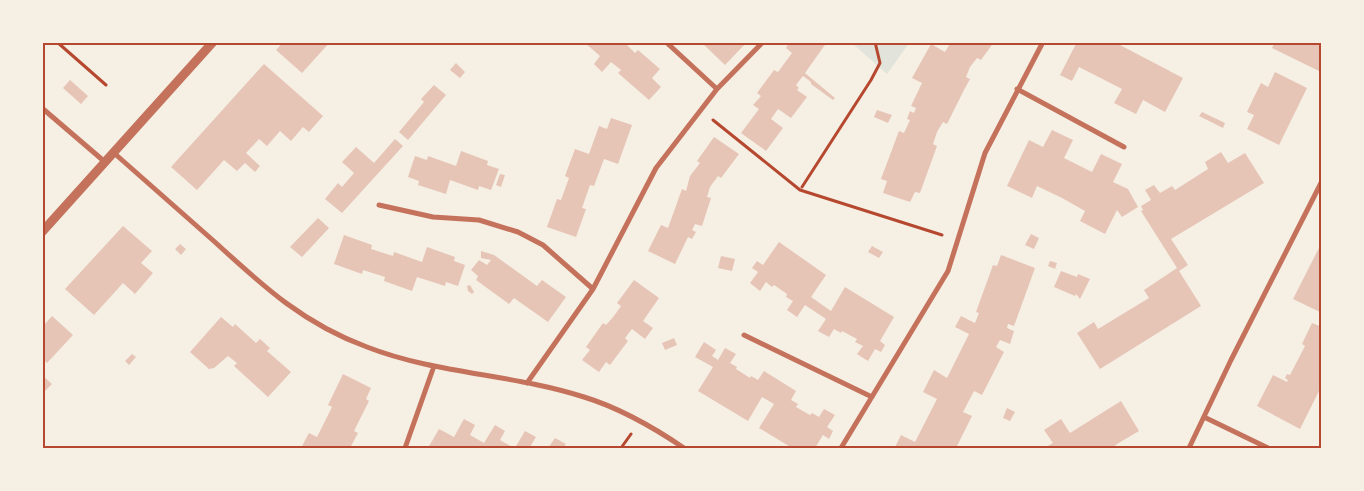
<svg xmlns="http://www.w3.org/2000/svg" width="1364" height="491" font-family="'DejaVu Sans',sans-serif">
  <rect width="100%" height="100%" fill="#f6efe4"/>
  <!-- green -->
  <path fill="#e2e4dc" d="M852,43H909L887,74Z"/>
  <!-- building -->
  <path fill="#e6c5b7" d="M283,42H330L302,73L276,50Z
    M584,42H624L635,53L638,50L660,69L652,78L661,87L649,100L618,73L621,70L611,62L602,72L594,64L600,56Z
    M701,42H747L725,65Z
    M789,42H827L805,73L835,98L833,100L811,84V82L803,76L796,85L799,88L797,90L807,97L791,118L778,109L771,119L783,128L766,151L741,133L759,109L753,105L761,96L757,93L774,70L778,72L792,53L786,48Z
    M951,42H994L981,60L977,58L970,67L966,77L970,79L964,90L947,124L943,122L937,132L933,144L937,146L920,193L915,192L910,202L883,193L887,181L881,179L899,131L904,133L910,120L907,119L910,111L914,113L916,108L911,106L922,83L912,78L931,44L945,52Z
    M1077,42H1119L1118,44L1183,78L1165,112L1143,100L1136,114L1114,103L1122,89L1079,67L1072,81L1060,75Z
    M1275,42H1322V66L1319,71L1272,48Z
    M456,63L465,72L460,78L450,70Z
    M264,64L323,116L309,132L303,127L291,141L280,131L267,146L259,139L246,153L260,166L255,172L245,163L237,171L224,160L197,190L171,167Z
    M1275,72L1307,88L1279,145L1247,129L1254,115L1247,112L1254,97L1261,83L1268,87Z
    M70,80L88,96L81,104L63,88Z
    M434,85L446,95L408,140L399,132L424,102L421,99Z
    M877,110L892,115L888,123L874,117Z
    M1202,112L1225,123L1223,128L1199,116Z
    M611,118L632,125L618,164L604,159L594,186L590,185L582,208L586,209L576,237L547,227L557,199L561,200L569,178L565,176L575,149L589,154L599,126L607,129Z
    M1052,130L1073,140L1064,158L1092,172L1101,154L1122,164L1113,182L1128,189L1138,207L1122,217L1117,210L1105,234L1080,221L1085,211L1062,198L1037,186L1032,198L1007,186L1029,140L1043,147Z
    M714,137L739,154L721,178L718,176L710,187L707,197L711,198L702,226L695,224L692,230L696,232L692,239L688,237L675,264L648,251L661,225L668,228L682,189L686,191L690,176L700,163L697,161Z
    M395,139L403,146L342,213L325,199L338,183L342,187L354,173L342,162L356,147L374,163Z
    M461,151L488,161L487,165L499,169L491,190L479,186L478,190L450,180L446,194L418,185L419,181L408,177L415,156L427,160L428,156L456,166Z
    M1221,152L1228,163L1245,153L1264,183L1171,239L1188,265L1179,271L1201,306L1100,369L1077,333L1094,322L1098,329L1149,298L1144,290L1177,268L1141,211L1143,210L1141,206L1151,200L1145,190L1154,185L1160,193L1172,186L1175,190L1208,169L1205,162Z
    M500,174L505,175L501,187L496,185Z
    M318,218L329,228L302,257L290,247Z
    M123,226L152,251L141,263L153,273L135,294L123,283L94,315L65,289Z
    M1031,234L1039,238L1034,249L1025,245Z
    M344,235L372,245L371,249L393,256L394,252L422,262L427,247L455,257L454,261L465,265L458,286L446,282L445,286L417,277L412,291L384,281L385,277L363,270L362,274L334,264Z
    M779,242L826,275L811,297L831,311L845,287L894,317L880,341L885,345L881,352L875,349L868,361L857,354L863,346L855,342L857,339L842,331L841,333L834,329L829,337L818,331L826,319L805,305L797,317L787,310L793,301L786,297L787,294L774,285L772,287L766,282L760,291L750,283L758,272L752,268L757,261L763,265Z
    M1322,242V313L1293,299Z
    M180,244L186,249L181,255L175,249Z
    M872,246L883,252L879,258L868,252Z
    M481,251L494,255L537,286L542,280L566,297L548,322L514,298L509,304L476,280L478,276L471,270L479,260L487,265L491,260L481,258Z
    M1001,255L1035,268L1014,326L1008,324L1007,328L1014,331L1010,344L1000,340L996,347L1004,352L982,395L974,391L963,412L972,416L956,448H898L895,447L901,435L915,442L937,399L923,392L934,370L947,378L969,334L955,327L961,316L975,323L979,313L976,312L993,265L997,266Z
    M721,256L735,259L732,271L718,268Z
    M1050,261L1057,263L1055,269L1048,266Z
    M1061,271L1077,277L1078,274L1090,279L1080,299L1076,294L1075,296L1054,287Z
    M634,280L659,298L643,321L653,328L645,339L632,329L625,338L628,341L610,365L606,362L599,372L582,360L590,350L586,347L603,323L606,325L614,316L621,306L617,303Z
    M470,285L474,292L472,294L468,291L467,286Z
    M52,316L73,335L47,363L42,358V324L44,325Z
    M221,317L233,327L235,324L256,343L260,339L270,348L267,351L291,372L268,397L234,366L237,363L228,356L214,368L209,369L190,352Z
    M1312,323L1322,327V385L1300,429L1257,406L1273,375L1287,382L1288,380L1285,378L1287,374L1290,375L1305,346L1302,344Z
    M674,338L677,345L665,350L662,343Z
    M704,342L716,350L712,356L718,360L725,348L736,354L730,363L737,367L736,369L750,378L751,376L758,380L764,371L796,391L791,400L798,404L796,407L810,415L812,413L819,417L824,409L835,415L827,427L833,431L829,439L823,435L815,448H792L759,428L774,404L762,397L748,421L698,391L713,367L695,357Z
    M132,354L136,357L129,365L125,361Z
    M343,374L371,388L366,399L369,401L354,431L358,433L350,448H301L309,433L317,437L332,407L328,405Z
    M42,375L52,384L42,394Z
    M1121,401L1139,431L1122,441L1111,448H1044L1053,443L1044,430L1061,419L1070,433Z
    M1007,408L1015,412L1010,421L1003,418Z
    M464,419L475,425L470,435L484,443L495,425L505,431L500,440L514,448H428L439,429L454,437Z
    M525,431L536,437L530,447L532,448H515Z
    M555,438L566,444L563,448H548Z"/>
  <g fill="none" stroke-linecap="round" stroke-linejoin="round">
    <!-- path -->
    <path stroke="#b5482f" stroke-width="3" d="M57,42L106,85
      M713,120L800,190L942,235
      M802,187L871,80L880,63L875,42
      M621,448L631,434"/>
    <!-- minor -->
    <path stroke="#c5725c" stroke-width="5" d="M666,42L717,89
      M1017,89L1124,147
      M42,108L105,162
      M114,153C148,183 182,213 216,243C264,287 304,324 367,347C436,374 513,374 584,397C620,408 653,427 684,448
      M379,205L433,217L479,220L518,232L543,245L593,289
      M744,335L872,397
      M527,383L593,289L656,168L717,89L763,42
      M1204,417L1268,448
      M405,448L434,366
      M841,448L948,271L985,153L1043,42
      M1189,448L1231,360L1322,181"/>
    <!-- tertiary -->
    <path stroke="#c5725c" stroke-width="9" d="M42,232L213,42"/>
  </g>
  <!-- border -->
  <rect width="1364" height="491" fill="none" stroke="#f6efe4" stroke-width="88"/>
  <rect x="44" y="44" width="1276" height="403" fill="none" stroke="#b5482f" stroke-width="2"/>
</svg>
